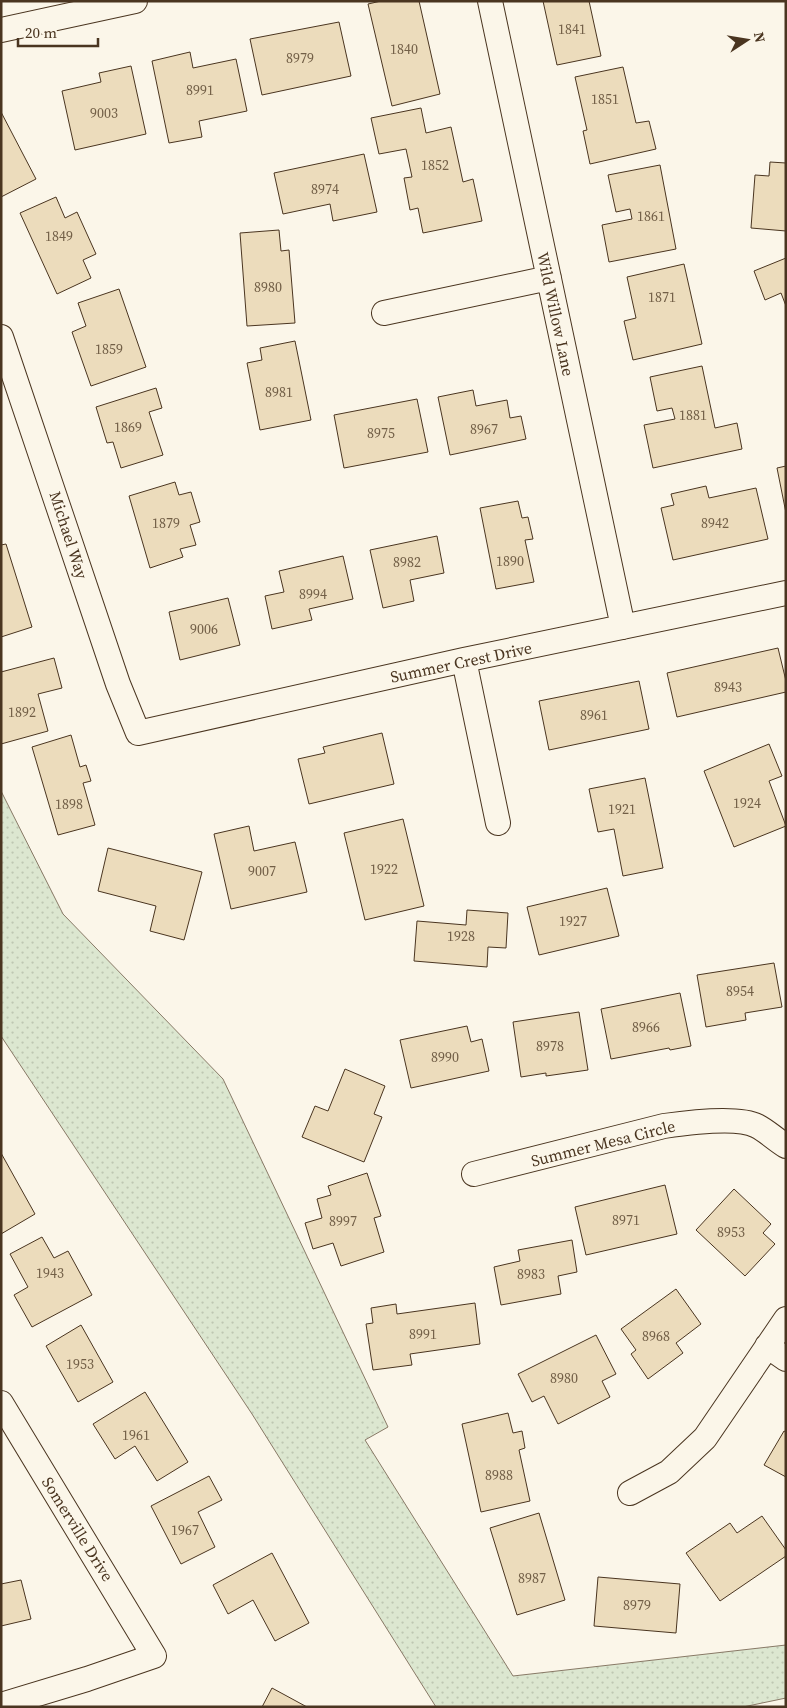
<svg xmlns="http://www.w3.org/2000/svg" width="787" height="1708" font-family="'Source Serif 4',serif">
  <defs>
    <pattern id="green-dots" width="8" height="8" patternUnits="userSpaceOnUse" patternTransform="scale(1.25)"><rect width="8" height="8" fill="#dce7d0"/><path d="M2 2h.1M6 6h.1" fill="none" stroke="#bec7b2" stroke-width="1.8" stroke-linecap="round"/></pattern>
  </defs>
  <rect width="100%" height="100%" fill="#fbf6e9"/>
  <!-- green -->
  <path fill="url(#green-dots)" stroke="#887966" d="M1,791L63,914L223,1079L388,1427L365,1440L513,1676L786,1645V1698L743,1707H436L252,1414L1,1036Z"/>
  <!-- building -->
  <path fill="#ecdcbc" stroke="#4a3520" d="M381,1H419L440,94L392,106L368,4Z
    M543,1H589L601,56L557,65Z
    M339,22L351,76L262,95L250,39Z
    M190,52L193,68L236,59L247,111L199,121L202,137L169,143L152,61Z
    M131,66L146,134L75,150L62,91L101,82L99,73Z
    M623,67L636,123L649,121L656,149L590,164L583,131L587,130L575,77Z
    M421,108L426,133L451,127L463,182L473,179L482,221L423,233L418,208L410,210L404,178L412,177L406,149L379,154L371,118Z
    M1,112L36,179L1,197Z
    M364,154L377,212L333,221L330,204L283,214L274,173Z
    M770,162L786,163V231L751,228L755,175L769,176Z
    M660,165L676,249L609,262L602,225L632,219L630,209L616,212L608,175Z
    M56,197L65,218L77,212L96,254L83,260L91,278L57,294L20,213Z
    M279,230L281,251L289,250L295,323L247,326L240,233Z
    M786,258V306L781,293L765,300L754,271Z
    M684,264L702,344L633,360L624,321L636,318L627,277Z
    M119,289L146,367L91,386L72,332L86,326L78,303Z
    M295,341L311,420L260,430L247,363L262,360L260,348Z
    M702,366L715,428L737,423L742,449L653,468L644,425L675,419L672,408L657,411L650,377Z
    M156,388L162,408L149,412L163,455L121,468L113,442L107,443L96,407Z
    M473,390L476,406L507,400L510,418L521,416L526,439L450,455L438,397Z
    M417,399L428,452L344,468L334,415Z
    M786,466V513L777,468Z
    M175,482L179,495L191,492L200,522L190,525L196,545L180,549L183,557L150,568L129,496Z
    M706,486L709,498L756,488L768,539L673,560L661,508L674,505L671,494Z
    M518,501L522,518L528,517L533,539L525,540L534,582L496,589L480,508Z
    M437,536L444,573L410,580L414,601L383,608L370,550Z
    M6,544L32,627L1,637V545Z
    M343,556L353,599L309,609L312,620L272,629L265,596L284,592L279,571Z
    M228,598L240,645L180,660L169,612Z
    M778,648L786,681V692L677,717L667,673Z
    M54,658L62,688L38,694L48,731L1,744V672Z
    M639,681L649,729L549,750L539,701Z
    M382,733L394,784L309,804L298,759L325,753L323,747Z
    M71,735L80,767L86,765L91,781L83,783L95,825L58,835L32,747Z
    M769,744L782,776L769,781L786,826L734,847L704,771Z
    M645,778L663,868L623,876L614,829L598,832L589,789Z
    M403,819L424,906L365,920L344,833Z
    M249,826L254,851L295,842L307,892L231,909L214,834Z
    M108,848L202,872L184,940L150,931L156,906L98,891Z
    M607,888L619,936L539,955L527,907Z
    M467,910L508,913L506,948L488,947L487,967L414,961L417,921L466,925Z
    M774,963L782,1007L745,1013L746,1020L706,1027L697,975Z
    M680,993L691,1046L670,1050L669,1048L611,1059L601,1009Z
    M579,1012L588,1070L546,1076V1073L521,1077L513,1022Z
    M467,1026L471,1042L482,1039L489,1071L411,1088L400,1040Z
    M345,1069L385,1086L374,1114L382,1117L364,1162L302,1137L315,1106L328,1111Z
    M1,1153L35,1214L1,1234Z
    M367,1173L381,1216L374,1218L384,1252L341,1266L333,1243L313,1249L305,1223L322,1218L317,1199L331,1195L328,1186Z
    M665,1185L677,1234L586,1255L575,1207Z
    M734,1189L771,1224L763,1233L775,1244L745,1276L696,1230Z
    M42,1237L54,1258L68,1251L92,1295L32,1327L14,1295L28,1287L10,1254Z
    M572,1240L577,1272L558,1276L561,1294L501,1305L494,1267L520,1261L518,1250Z
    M676,1289L701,1324L676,1343L683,1353L648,1379L631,1354L636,1350L621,1329Z
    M475,1303L480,1344L410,1354L412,1365L373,1370L366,1324L373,1323L371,1308L396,1304L397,1314Z
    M81,1325L113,1382L78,1402L46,1346Z
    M596,1335L616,1374L602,1381L610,1397L558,1424L544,1396L532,1402L518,1374Z
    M145,1392L188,1462L157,1481L135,1446L115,1459L93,1424Z
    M508,1413L513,1433L522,1431L525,1448L519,1450L530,1501L481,1512L462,1424Z
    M784,1431L786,1432V1477L764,1465Z
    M209,1476L222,1500L198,1512L215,1547L181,1564L151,1506Z
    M539,1513L565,1600L517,1615L490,1528Z
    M762,1516L786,1550V1556L720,1601L686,1553L730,1523L737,1533Z
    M272,1553L309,1623L275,1641L253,1600L228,1614L213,1585Z
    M598,1577L680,1584L676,1633L594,1626Z
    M21,1580L31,1619L1,1626V1584Z
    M272,1688L307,1707H262Z"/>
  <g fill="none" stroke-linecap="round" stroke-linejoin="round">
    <defs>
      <path id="minor" d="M490,1L623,627
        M1,30L135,1
        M384,313L549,278
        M1,337L118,684L138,733L464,660L786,593
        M464,660L498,823
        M474,1174L664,1126C685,1123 738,1116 757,1126C767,1131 776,1140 786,1146
        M767,1346L786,1359
        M1,1403L154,1656L87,1679L1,1705
        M630,1493L669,1472L705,1438L786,1319"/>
    </defs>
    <!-- minor casing -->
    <use href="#minor" stroke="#4a3520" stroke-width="26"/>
    <!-- minor -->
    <use href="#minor" stroke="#fbf6e9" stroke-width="24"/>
  </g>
  <g text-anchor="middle" stroke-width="4" stroke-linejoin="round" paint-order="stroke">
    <!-- number labels -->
    <g font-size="14" fill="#725f47">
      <text x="572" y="34">1841</text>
      <text x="404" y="54">1840</text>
      <text x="300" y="63">8979</text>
      <text x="200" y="95">8991</text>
      <text x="605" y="104">1851</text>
      <text x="104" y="118">9003</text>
      <text x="435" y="170">1852</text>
      <text x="325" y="194">8974</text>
      <text x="651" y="221">1861</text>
      <text x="59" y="241">1849</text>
      <text x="268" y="292">8980</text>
      <text x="662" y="302">1871</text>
      <text x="109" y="354">1859</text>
      <text x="279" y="397">8981</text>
      <text x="693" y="420">1881</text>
      <text x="128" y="432">1869</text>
      <text x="484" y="434">8967</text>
      <text x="381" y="438">8975</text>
      <text x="166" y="528">1879</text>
      <text x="715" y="528">8942</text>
      <text x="510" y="566">1890</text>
      <text x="407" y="567">8982</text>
      <text x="313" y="599">8994</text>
      <text x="204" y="634">9006</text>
      <text x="728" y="692">8943</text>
      <text x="22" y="717">1892</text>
      <text x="594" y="720">8961</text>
      <text x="747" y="808">1924</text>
      <text x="69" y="809">1898</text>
      <text x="622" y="814">1921</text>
      <text x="384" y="874">1922</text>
      <text x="262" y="876">9007</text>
      <text x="573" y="926">1927</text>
      <text x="461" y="941">1928</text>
      <text x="740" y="996">8954</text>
      <text x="646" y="1032">8966</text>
      <text x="550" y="1051">8978</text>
      <text x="445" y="1062">8990</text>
      <text x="626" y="1225">8971</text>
      <text x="343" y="1226">8997</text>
      <text x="731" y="1237">8953</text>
      <text x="50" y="1278">1943</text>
      <text x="531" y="1279">8983</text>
      <text x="423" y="1339">8991</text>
      <text x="656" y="1341">8968</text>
      <text x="80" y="1369">1953</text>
      <text x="564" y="1383">8980</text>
      <text x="136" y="1440">1961</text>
      <text x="499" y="1480">8988</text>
      <text x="185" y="1535">1967</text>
      <text x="532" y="1583">8987</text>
      <text x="637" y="1610">8979</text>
    </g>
    <!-- street labels -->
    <g font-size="16" fill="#4a3520" stroke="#fbf6e9">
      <text transform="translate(556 314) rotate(78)" y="6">Wild Willow Lane</text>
      <text transform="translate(69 535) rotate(72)" y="6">Michael Way</text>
      <text transform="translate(461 662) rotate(-12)" y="6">Summer Crest Drive</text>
      <text transform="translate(603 1143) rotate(-14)" y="6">Summer Mesa Circle</text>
      <text transform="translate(78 1529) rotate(58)" y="6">Somerville Drive</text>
    </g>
  </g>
  <!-- border -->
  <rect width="787" height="1708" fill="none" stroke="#4a3520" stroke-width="5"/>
  <!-- north arrow -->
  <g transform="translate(747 40) rotate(78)" stroke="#fbf6e9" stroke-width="4" paint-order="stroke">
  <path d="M0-4L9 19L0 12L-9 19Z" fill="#4a3520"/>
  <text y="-8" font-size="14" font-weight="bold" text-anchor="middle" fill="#4a3520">N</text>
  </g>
  <!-- scale -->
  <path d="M18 38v8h80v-8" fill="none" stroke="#4a3520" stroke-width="2.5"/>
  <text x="25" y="38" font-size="15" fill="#4a3520" stroke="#fbf6e9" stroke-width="4" paint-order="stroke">20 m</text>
</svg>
